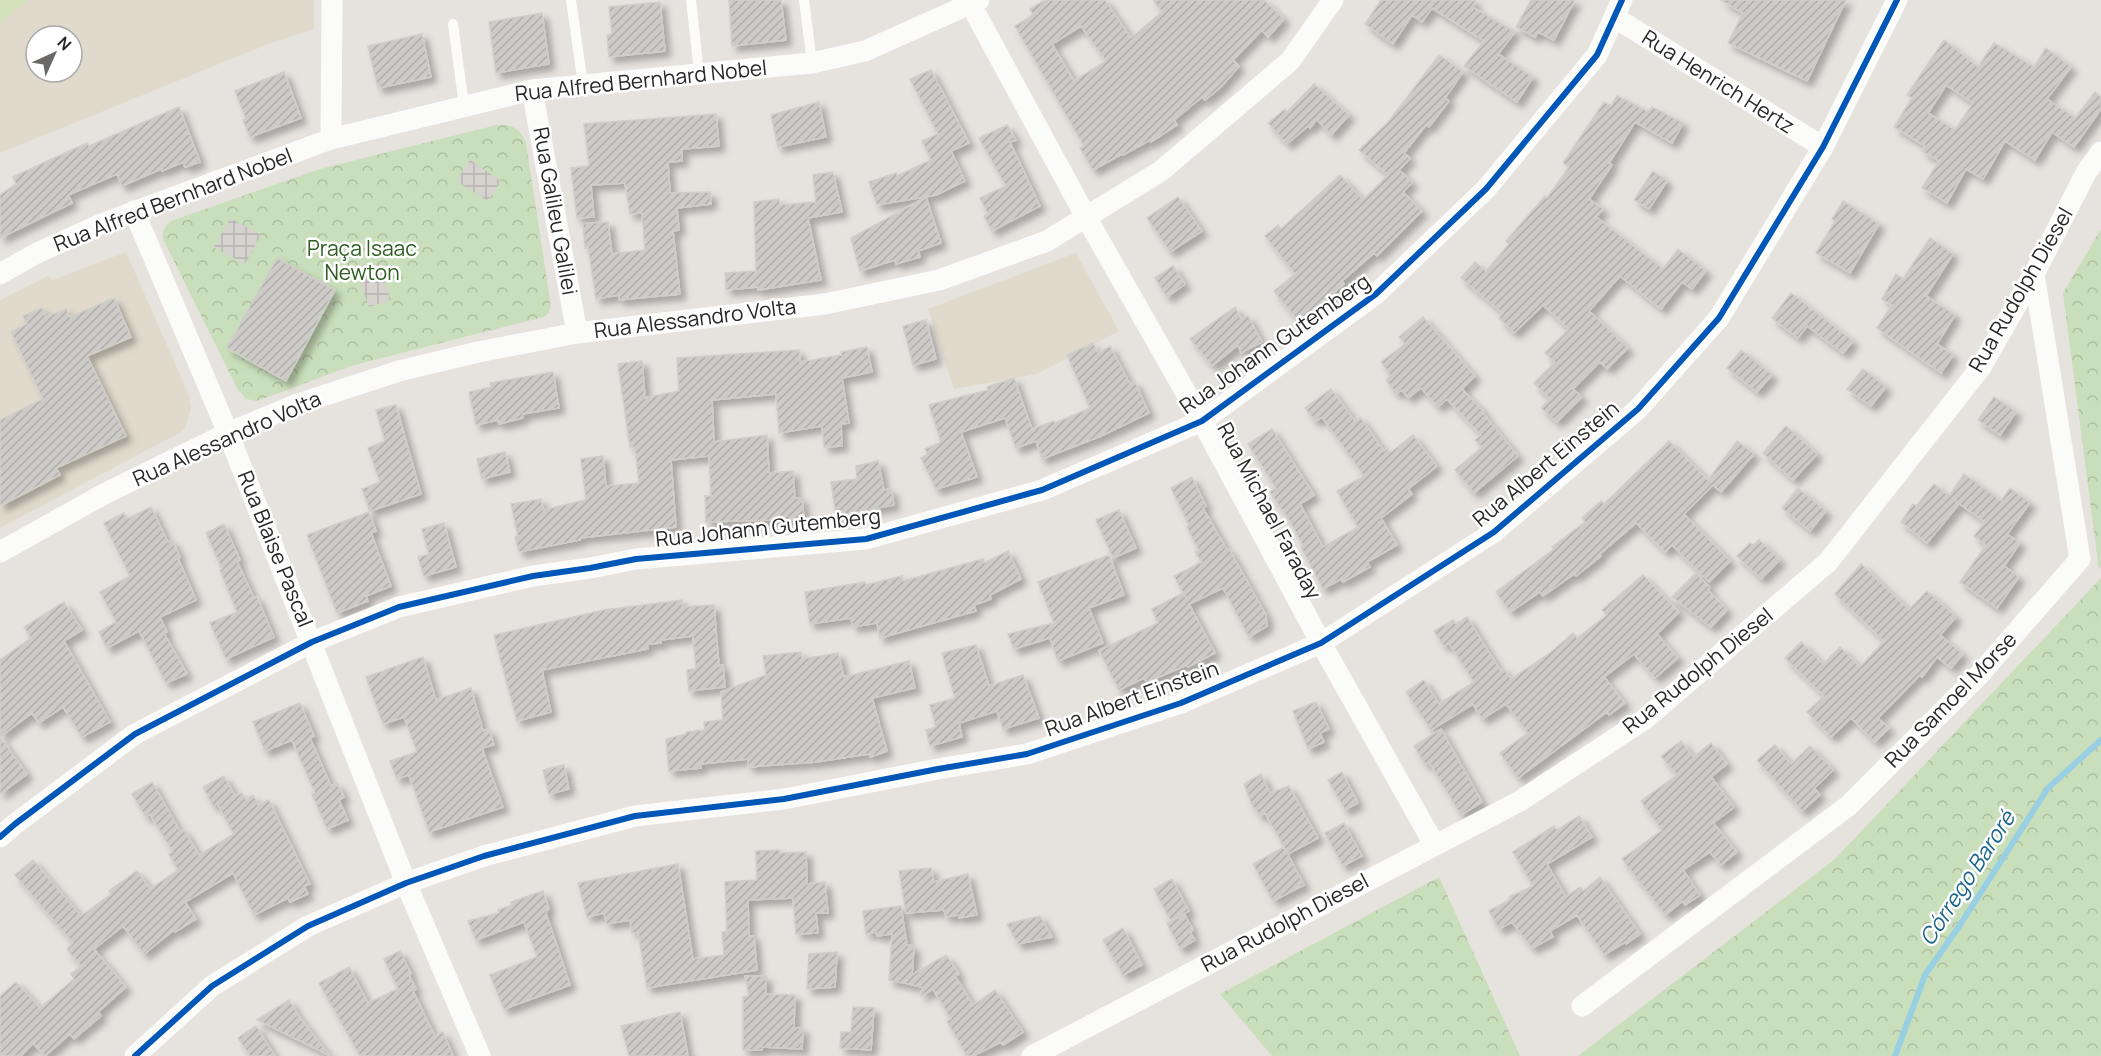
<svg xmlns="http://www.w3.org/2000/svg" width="2101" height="1056" font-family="Manrope,sans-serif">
  <defs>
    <pattern id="forest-crowns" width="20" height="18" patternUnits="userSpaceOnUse" patternTransform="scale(1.5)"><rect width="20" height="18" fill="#c9deba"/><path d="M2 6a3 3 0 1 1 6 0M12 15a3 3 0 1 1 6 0" fill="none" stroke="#adbea0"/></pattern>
    <pattern id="plaza-grid" width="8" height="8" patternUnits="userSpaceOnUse" patternTransform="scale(1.5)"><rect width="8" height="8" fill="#d6d2ce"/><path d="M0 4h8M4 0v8" fill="none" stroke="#b8b4b1"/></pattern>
    <pattern id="building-hatch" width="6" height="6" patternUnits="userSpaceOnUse" patternTransform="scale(1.5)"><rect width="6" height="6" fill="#cdcbc8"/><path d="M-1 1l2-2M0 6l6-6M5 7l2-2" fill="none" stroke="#b0aeac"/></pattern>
    <filter id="shadow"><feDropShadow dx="5.5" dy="5.5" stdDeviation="3" flood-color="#0004"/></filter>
  </defs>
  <rect width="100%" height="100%" fill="#e6e2de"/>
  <!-- education -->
  <path fill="#e0dacd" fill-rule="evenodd" d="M0,0H314V29L271,43L0,153ZM36,36H72V72H36Z
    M126,252L189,395L191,409L185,428L181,432L0,528V300L48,276L53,280Z
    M1076,253L1119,331L1037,374L954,389L928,309Z"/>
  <!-- forest -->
  <path fill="url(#forest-crowns)" d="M497,125C512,124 520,128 526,143L551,307L548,314L543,317L354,365L257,401L246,399L237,388L163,239C162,230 165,227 171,221L320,169Z
    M2101,229V566L2099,570L2063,293Z
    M2101,578V1056H1578L1835,859Z
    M1439,877L1520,1056H1272L1220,994Z"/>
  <!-- pitch -->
  <path fill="#d3e2b8" d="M0,0H27L0,23Z"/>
  <!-- plaza -->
  <path fill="url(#plaza-grid)" d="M470,160L501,181L488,201L456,181Z
    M230,218L261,235L245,264L214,247Z
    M379,264L391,300L369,307L356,272Z"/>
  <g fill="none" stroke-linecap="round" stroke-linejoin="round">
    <!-- stream -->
    <path stroke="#98cfe2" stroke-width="6" d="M1895,1056L1925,975L1958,928L2048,788L2101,740"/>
  </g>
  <!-- building -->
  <path fill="url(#building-hatch)" stroke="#d1ceca" stroke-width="1.5" fill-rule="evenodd" filter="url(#shadow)" d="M729,0H781L786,40L732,46Z
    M1045,0H1105L1131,38L1162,12L1153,0H1264L1284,19L1268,37L1262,30L1233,60L1239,66L1221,87L1205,100L1202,97L1174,120L1177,125L1151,142L1150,140L1123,155L1122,154L1093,170L1080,148L1084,146L1015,26L1033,15L1030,9ZM1081,26L1106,61L1074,81L1052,44Z
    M1381,0H1476L1472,7L1515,32L1498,54L1533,77L1517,102L1464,66L1484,41L1432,8L1422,22L1412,15L1393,44L1365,24Z
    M1531,0H1575L1554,40L1538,32L1535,37L1516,27Z
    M1721,0H1846L1807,81L1728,43L1743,13Z
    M660,2L665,51L609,57L607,35L612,34L609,7Z
    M542,13L549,64L496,73L489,22Z
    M422,34L431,77L378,88L368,46Z
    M1944,40L1978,67L1994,43L2034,67L2046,48L2071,67L2047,99L2075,118L2095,92L2101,97V109L2074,147L2052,132L2035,160L2005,141L1983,179L1966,169L1947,203L1922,188L1939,161L1922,151L1925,146L1894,127L1912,98L1907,95ZM1946,85L1973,103L1955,130L1928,113Z
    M1439,55L1463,72L1445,98L1449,101L1429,127L1426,125L1404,153L1410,158L1399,170L1412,182L1403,192L1422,211L1377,256L1374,253L1342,281L1344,284L1299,322L1274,291L1295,274L1265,236L1278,225L1281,229L1340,175L1363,200L1388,175L1359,150L1389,121Z
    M931,70L969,143L951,151L965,181L936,195L877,205L869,182L896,173L897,176L931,160L922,141L938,134L910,79Z
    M284,72L301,118L250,137L243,120L246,119L235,91Z
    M1314,84L1349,115L1331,135L1317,119L1310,128L1308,126L1287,144L1268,123L1285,109L1287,112Z
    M1617,96L1649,112L1652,107L1683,123L1672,143L1635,122L1609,163L1612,165L1589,199L1603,209L1596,217L1663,269L1678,249L1706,271L1692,289L1682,282L1661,309L1620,276L1589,311L1628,348L1607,369L1600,362L1573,389L1582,397L1557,422L1541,408L1550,399L1534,383L1555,362L1545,353L1569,329L1543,305L1514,333L1499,318L1503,313L1461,278L1475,262L1486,271L1509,244L1506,241L1545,196L1547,198L1569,167L1563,163L1604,102L1611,106Z
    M819,102L826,137L778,147L771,115Z
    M179,107L200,162L185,167L183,162L162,171L161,169L122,186L117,174L68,195L72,203L0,238V195L16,184L13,177L87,143L89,146Z
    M716,114L719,146L682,149V161L668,162L670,193L710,192L711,204L677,208L679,230L673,231L680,294L619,300V295L596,299L588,247L585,248L583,224L608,222L612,254L645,250L642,213L630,214L625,183L591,185L594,217L577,218L571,168L589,166L584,124Z
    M1007,125L1016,140L1010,142L1040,206L992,231L984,216L988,214L980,198L1006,186L979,138Z
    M1653,171L1667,181L1649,209L1634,200Z
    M833,172L842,212L808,218L821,280L758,290V287L726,290L725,273L756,271L754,202L779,199L780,205L816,202L813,175Z
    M926,197L941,243L918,251L920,257L896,264L895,260L860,271L851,238Z
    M1178,197L1202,231L1170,252L1147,218Z
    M1843,201L1879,224L1850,273L1816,253L1835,221L1832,219Z
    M1930,238L1953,254L1926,296L1955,315L1937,344L1953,355L1941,373L1877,328L1892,305L1882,299L1896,274L1903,279Z
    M277,258L335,290L286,381L227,348Z
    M1173,266L1185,284L1167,297L1155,278Z
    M1791,293L1853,341L1843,353L1807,326L1798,338L1772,318Z
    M114,298L131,337L87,356L126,436L56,468L60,475L0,506V420L43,399L11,332L27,324L23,316L42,308L46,317L66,309L70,317Z
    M1235,307L1241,319L1248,316L1262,342L1241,353L1238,345L1212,366L1190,339Z
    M1423,317L1475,376L1462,389L1484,412L1483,413L1518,456L1474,493L1455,470L1482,447L1475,440L1481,435L1447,399L1438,407L1421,388L1408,398L1402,390L1396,394L1386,380L1391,376L1381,362L1405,344L1399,337Z
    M926,320L936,359L913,365L903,326Z
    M1093,343L1098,353L1110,346L1130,384L1135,382L1149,413L1101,436L1042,459L1036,441L1016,448L1005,418L961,432L977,477L936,489L921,458L928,454L925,449L941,442L929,405L988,390L987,387L1014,378L1032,429L1054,421L1055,423L1090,408L1067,355Z
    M867,347L872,372L842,378L849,423L841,424L842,446L824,447L822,426L779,433L776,394L712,400L714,442L767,435L769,473L793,471L795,498H802L804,519L706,522L705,496H711L709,456L671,460L676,527L580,538V540L519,552L515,537L518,536L511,504L541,499L543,510L586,500L581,459L603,456L606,486L639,483L635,447H630L618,364L642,361L645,398L679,391L677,358L799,350L800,362L842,355L841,352Z
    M1741,350L1772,375L1757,392L1727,368Z
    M1863,369L1886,387L1871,406L1847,389Z
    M553,372L559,408L523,414V418L499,424L498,420L476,425L469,392L491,387L490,383Z
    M1331,389L1355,421L1360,417L1384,451L1387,449L1390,453L1413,435L1437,466L1408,489L1412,494L1381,518L1397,545L1367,562L1370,567L1343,582L1341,579L1323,589L1301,547L1303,546L1291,523L1270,492L1276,488L1248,444L1272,429L1314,495L1300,504L1323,547L1358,527L1337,491L1364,476L1322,417L1315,421L1305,408Z
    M1994,397L2016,412L2000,435L1978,420Z
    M396,405L421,494L370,511L362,489L380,482L368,448L385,441L376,410Z
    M1786,426L1817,454L1793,480L1763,453Z
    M1669,441L1708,480L1737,441L1754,454L1721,492L1713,485L1684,514L1730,561L1709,582L1672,545L1665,552L1636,523L1600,554L1601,556L1576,576L1574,574L1543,596L1540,592L1510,612L1496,592L1554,549L1552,547L1585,522L1582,518L1601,501L1604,504Z
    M505,452L510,472L482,479L477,459Z
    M878,461L884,490L891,489L894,505L836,516L831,482L857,479L856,466Z
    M1964,474L2001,501L2010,488L2030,503L2007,534L2020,543L2004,566L2019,577L1997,608L1960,582L1986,545L1974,536L1985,522L1954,500L1959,504L1927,543L1901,522L1913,504L1916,506L1934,484L1949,496Z
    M1192,477L1206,506L1203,508L1227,550L1229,549L1266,615L1267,626L1249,637L1223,588L1189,604L1215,653L1188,667L1187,665L1147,682L1144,678L1119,690L1099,650L1158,623L1152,609L1183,593L1187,600L1174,576L1202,562L1195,552L1199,551L1187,527L1189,525L1171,488Z
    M1798,488L1826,511L1810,531L1782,508Z
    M151,507L168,542L172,540L180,557L178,558L196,600L160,617L167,632L164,633L187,674L166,683L139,631L107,648L99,632L116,622L100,592L130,576L104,523L124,513L127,519Z
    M1119,510L1136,548L1113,558L1096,520Z
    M369,512L376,531L371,533L391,586L366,596L368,601L337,613L307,535Z
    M444,523L456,567L424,576L418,557L429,554L422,529Z
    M224,524L240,560L237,561L254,598L257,597L274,637L226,659L210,623L237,612L220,570L222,569L206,533Z
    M1759,540L1780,560L1761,579L1737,556L1750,543L1753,545Z
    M1008,551L1021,579L990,595L991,599L974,605L976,611L880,638L877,623L853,627L851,618L810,624L805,592L865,582L866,585L902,576L903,581L983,559L984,563Z
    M1109,555L1124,595L1089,608L1103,643L1058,661L1050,638L1014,649L1008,634L1054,623L1038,582Z
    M1861,564L1909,610L1927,591L1956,617L1940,635L1963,654L1951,668L1937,657L1922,677L1920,675L1878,718L1889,728L1875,742L1851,718L1831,737L1807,712L1824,696L1785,658L1801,642L1823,664L1840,647L1860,667L1884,641L1835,594Z
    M1696,573L1710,588L1708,590L1727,610L1711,627L1672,597Z
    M1643,575L1679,612L1657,634L1678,658L1655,678L1634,654L1604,677L1625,703L1609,715L1607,712L1518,778L1500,753L1528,733L1506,704L1482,719L1473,704L1431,730L1406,692L1424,680L1439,704L1474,682L1449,643L1444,646L1434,631L1453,620L1456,624L1467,617L1500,670L1503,668L1511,679L1550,653L1573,633L1577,638L1607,615L1602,610Z
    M682,600V607L714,605L719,666L723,665L725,687L689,691L687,670L696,669L693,636L661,640V643L647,644L648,649L542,670L551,712L517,721L494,635L604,610Z
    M64,602L82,630L64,641L110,722L82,737L63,707L39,723L32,713L0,737L27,774L0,794V660L31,638L24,627Z
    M976,645L989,686L1023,675L1039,718L1003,729L997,711L959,723L962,737L930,746L926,730L936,727L930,705L955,698L942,653Z
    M801,652L802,659L838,653L844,677L909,661L915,688L872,698L887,751L870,757L869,754L816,762L748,767V759L701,764V768L669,771L666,739L686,734V732L705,730L704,722L723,720L721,692L766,675L763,656Z
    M423,657L436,700L471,688L483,731L489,729L494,745L482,748L503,807L429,832L409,775L397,779L390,761L417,752L404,717L383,724L366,677Z
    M1316,702L1329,729L1320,733L1324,742L1308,749L1293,711Z
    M300,703L314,736L310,738L331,786L337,783L344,797L339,800L348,820L327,829L312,794L315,793L292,740L265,751L253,722Z
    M1441,729L1482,802L1461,815L1429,762L1425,764L1414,746Z
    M1681,741L1693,757L1711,743L1727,764L1711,777L1734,807L1713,823L1737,852L1721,865L1710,852L1683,870L1700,895L1685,905L1683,901L1665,915L1622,859L1662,830L1641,801L1677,775L1661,756Z
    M1775,745L1791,764L1810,746L1833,770L1814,788L1820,795L1802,811L1757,760Z
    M564,765L569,789L549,794L543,770Z
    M1342,772L1358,803L1345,810L1328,780Z
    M1261,774L1270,793L1289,786L1318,838L1288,854L1265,813L1260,816L1252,805L1244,784Z
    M224,776L235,796L242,793L246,800L253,795L258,805L269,800L310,884L304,886L308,894L290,902L288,898L254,915L233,873L185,902L196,919L175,932L174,930L144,954L123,926L94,949L126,987L98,1012L101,1016L74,1039L70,1034L45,1056L33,1043L21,1056H0V996L16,982L40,1008L74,979L71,974L81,966L67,949L73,943L15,875L33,860L81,916L111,894L109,891L137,871L150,889L178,870L169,854L173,852L150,814L146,817L132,794L152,782L180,831L184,830L199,855L234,834L217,803L213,806L203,787Z
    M1579,816L1592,837L1547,864L1566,897L1580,887L1583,891L1600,877L1640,934L1626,944L1625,942L1604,955L1577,915L1550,931L1553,937L1532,948L1512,922L1499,929L1489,911L1511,899L1509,897L1533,886L1513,852L1554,826L1557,830Z
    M1344,823L1362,856L1343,866L1325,833Z
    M1284,847L1304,885L1273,901L1253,864Z
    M780,850V853L806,852L807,884L825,882L828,913H816L818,933L796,934L793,898L748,900L749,936H754L757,970L647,988L638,932L632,933L630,920L607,924L604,913L587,917L578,883L678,864L693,959L724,955L722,932L727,931L725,882L757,880L756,851Z
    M931,868L934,882L968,874L977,915L959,918L958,915L946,917L944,910L906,913L899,871Z
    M1172,879L1189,911L1171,921L1154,889Z
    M543,891L549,908L546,913L570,985L504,1009L490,975L537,957L524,922L476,940L468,921L499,913L498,910L512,905L511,902Z
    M901,906L907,945L914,946L912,975L946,955L959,974L955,976L973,1005L995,990L1023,1032L1003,1045L1001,1042L973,1056H967L947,1021L951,1019L933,989L921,996L922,987L889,980L892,934L877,936L876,932L866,934L863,911Z
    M1185,915L1193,930L1190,932L1195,940L1180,949L1167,923Z
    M1040,916L1052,937L1018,944L1007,924Z
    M1123,928L1142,965L1123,975L1103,940Z
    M400,951L411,974L409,975L416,989L413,991L435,1036L443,1032L453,1056H360L319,983L349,967L368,1003L398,989L384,959Z
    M837,952L835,987L807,989L809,954Z
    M745,976H766V994L795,995L794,1028H803L802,1049L762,1047V1050H743V997L749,996Z
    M289,1000L298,1015L329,1055L257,1020Z
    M853,1007L874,1008L871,1050L840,1048L841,1032H851Z
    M680,1012L688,1056H629L621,1026Z
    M256,1026L275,1056H250L238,1038Z"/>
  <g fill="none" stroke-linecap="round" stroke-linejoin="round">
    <!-- service -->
    <path stroke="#fbfbfa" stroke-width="10" d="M571,0L583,85
      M691,0L699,73
      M804,0L812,63
      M453,24L464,106"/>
    <!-- minor -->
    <path stroke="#fbfbfa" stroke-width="21" d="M971,5L1086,217L1202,421L1321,643L1434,844
      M1614,17L1823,147
      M532,90L577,333
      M331,139L332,0
      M134,211L228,433L406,883L480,1056
      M0,274L35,254L101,224L331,139L532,90L812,63L865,51L979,0
      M0,552L104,494L228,433L298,404L399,371L478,352L577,333L825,304L939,280L1047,241L1161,171L1290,61L1333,0
      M0,837L15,824L135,734L312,642L399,607L533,576L590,568L636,559L866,539L1042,490L1202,421L1376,294L1486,189L1597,55L1622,0
      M1582,1006L1848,806L1979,675L2080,559L2034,274
      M135,1056L212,986L308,926L406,883L484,856L635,816L784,799L938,769L1027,754L1181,703L1321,643L1494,532L1638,409L1719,318L1823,147L1897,0
      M1032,1056L1520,801L1645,719L1828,562L1981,367L2034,274L2087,171L2101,152"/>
    <defs>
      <path id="cycleway" d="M0,837L15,824L135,734L312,642L399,607L533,576L590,568L636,559L866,539L1042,490L1202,421L1376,294L1486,189L1597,55L1622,0
        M135,1056L212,986L308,926L406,883L484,856L635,816L784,799L938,769L1027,754L1181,703L1321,643L1494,532L1638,409L1719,318L1823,147L1897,0"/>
    </defs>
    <!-- cycleway casing -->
    <use href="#cycleway" stroke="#fff" stroke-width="10"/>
    <!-- cycleway -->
    <use href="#cycleway" stroke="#0057b8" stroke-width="6"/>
  </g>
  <g text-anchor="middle" stroke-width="5" stroke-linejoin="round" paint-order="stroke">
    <!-- street labels -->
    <g font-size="21" fill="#282828" stroke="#fff">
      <text transform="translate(641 81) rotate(-6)" y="7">Rua Alfred Bernhard Nobel</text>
      <text transform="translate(1718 82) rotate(32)" y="7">Rua Henrich Hertz</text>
      <text transform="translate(173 200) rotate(-21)" y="7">Rua Alfred Bernhard Nobel</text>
      <text transform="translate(555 211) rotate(80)" y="7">Rua Galileu Galilei</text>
      <text transform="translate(2021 290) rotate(-60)" y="7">Rua Rudolph Diesel</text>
      <text transform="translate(695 319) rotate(-7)" y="7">Rua Alessandro Volta</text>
      <text transform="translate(1275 344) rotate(-35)" y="7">Rua Johann Gutemberg</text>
      <text transform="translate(227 439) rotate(-24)" y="7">Rua Alessandro Volta</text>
      <text transform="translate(1546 464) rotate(-40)" y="7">Rua Albert Einstein</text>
      <text transform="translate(1269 511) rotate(62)" y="7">Rua Michael Faraday</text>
      <text transform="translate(768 528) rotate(-6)" y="7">Rua Johann Gutemberg</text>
      <text transform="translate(275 549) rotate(68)" y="7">Rua Blaise Pascal</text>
      <text transform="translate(1698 671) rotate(-39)" y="7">Rua Rudolph Diesel</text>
      <text transform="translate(1132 699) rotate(-20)" y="7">Rua Albert Einstein</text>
      <text transform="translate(1951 700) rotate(-46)" y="7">Rua Samoel Morse</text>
      <text transform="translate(1285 923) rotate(-28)" y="7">Rua Rudolph Diesel</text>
    </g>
    <!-- park labels -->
    <g font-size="21" fill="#2d5e20" stroke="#fff">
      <text x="362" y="256">Praça Isaac<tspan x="362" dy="24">Newton</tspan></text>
    </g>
    <!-- water labels -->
    <g font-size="22" font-style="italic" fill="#19658b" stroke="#fff">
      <text transform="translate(1967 878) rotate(-57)" y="8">Córrego Baroré</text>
    </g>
  </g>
  <!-- north arrow -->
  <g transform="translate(54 54) rotate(45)"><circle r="28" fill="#ffffff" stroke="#a9a9a9" stroke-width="1.5"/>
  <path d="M0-4.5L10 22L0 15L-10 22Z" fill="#6a6968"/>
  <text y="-9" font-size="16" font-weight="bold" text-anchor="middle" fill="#282828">N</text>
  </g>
</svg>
